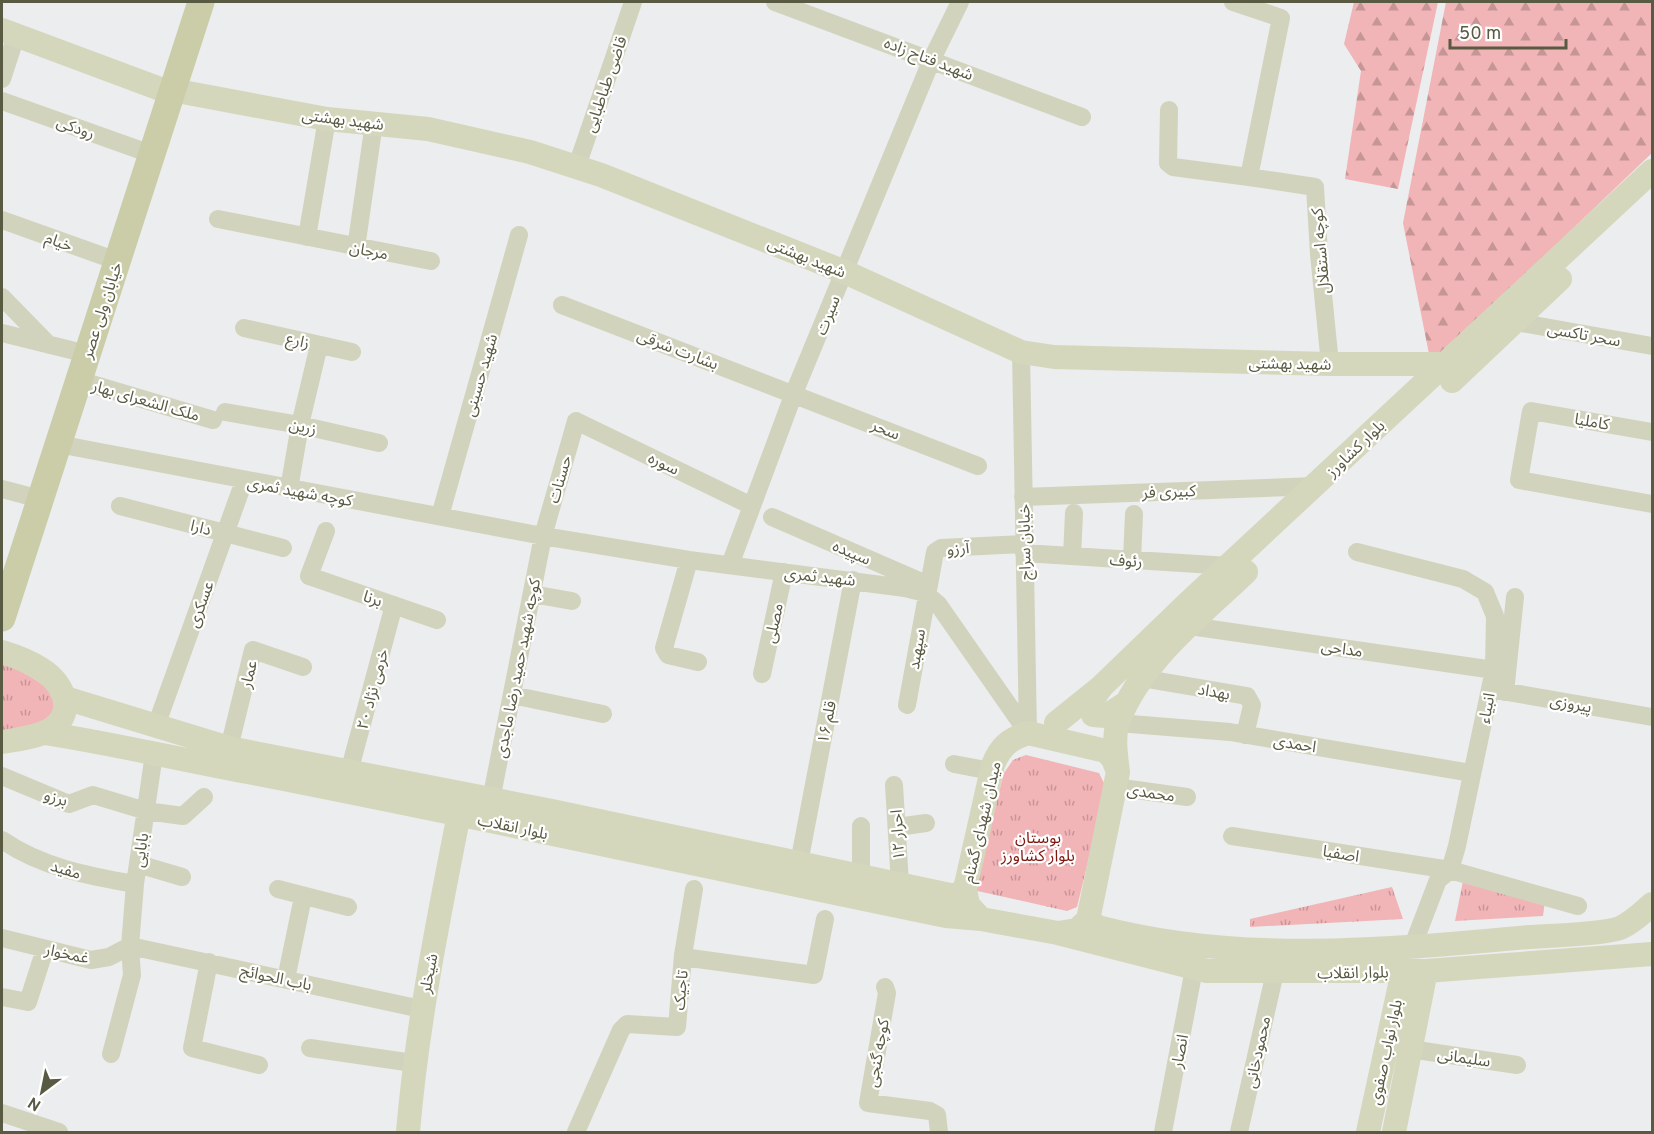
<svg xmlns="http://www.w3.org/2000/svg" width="1654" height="1134" font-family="Overpass,'Noto Sans Arabic',sans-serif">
  <defs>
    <pattern id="grass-tufts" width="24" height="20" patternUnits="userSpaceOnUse" patternTransform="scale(1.5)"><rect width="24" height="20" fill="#f1b4b7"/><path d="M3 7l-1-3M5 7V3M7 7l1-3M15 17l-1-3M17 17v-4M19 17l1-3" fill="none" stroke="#c69596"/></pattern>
    <pattern id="forest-firs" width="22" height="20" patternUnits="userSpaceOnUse" patternTransform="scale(1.5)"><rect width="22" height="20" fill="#f1b4b7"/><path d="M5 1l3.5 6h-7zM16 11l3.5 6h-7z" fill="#c69596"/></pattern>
  </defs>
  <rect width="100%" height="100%" fill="#ebedef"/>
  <!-- grass -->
  <path fill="url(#grass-tufts)" d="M2,663C19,670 81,696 43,721C32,727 14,729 2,732Z
    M1026,755L1099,773L1106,787L1077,907L1067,911L973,890L1004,773L1013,760Z
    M1463,881L1545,901L1543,916L1455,921Z
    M1392,887L1403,919L1250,927V919Z"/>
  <!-- forest -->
  <path fill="url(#forest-firs)" d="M1354,2H1438L1398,189L1345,179L1361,71L1344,44Z
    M1446,2H1652V153L1431,364L1403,223Z"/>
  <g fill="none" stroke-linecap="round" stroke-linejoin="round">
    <!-- street -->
    <path stroke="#d2d3bd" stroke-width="18" d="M775,2L1082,117
      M1233,2L1281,18L1249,177L1315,187L1319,254L1330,364
      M2,79L16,36
      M2,101L151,154
      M1169,110L1168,163L1173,167L1249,177
      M577,166L633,2
      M218,219L431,261
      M2,220L117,261
      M307,237L327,119
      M356,248L374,123
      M2,297L49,345
      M562,305L978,466
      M1516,322L1652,346
      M244,328L352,352
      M2,333L87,354
      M1021,352L1028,733
      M78,380L213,420
      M225,412L300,425L379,443
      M1652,432L1531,411L1519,480L1652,504
      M58,444L543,536L689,560L905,588L925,593L938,604L1028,733
      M2,489L40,499
      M289,489L300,425L319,345
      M1023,497L1316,486
      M120,506L283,548
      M440,516L519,235
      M772,517L917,580L923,589
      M326,531L309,576L437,620
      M1357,552L1463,579L1485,592L1495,616L1494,670L1457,846L1450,870L1438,880L1412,948
      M1024,553L1229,566
      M1072,556L1074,513
      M689,560L664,648L668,655L698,662
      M1132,560L1134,514
      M730,565L794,393L932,59L960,2
      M532,594L572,601
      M1190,626L1494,670
      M762,674L784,572
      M1141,678L1247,696L1252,705L1245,735
      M1490,689L1652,717
      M1505,692L1515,597
      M512,695L603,714
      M907,705L935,552L941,548L1024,544
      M1118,723L1230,732L1471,773
      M156,726L244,481
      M229,748L253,650L303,667
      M954,764L991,771
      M349,772L394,605
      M2,776L69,804L93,795L146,811L183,816L204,797
      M894,785L900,884
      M1115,787L1187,797
      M491,800L543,536L576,421L752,506
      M897,827L926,823
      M1232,836L1450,870L1578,906
      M2,840C41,867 88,876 135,884
      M799,863L853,580
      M138,864L182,877
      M861,876V826
      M278,889L348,907
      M2,938L91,960L109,957L130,946
      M130,946L421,1009
      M683,957L814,975L825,919
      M209,962L192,1048L259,1065
      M286,979L303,897
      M885,987L887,993L868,1103L930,1111L937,1115L939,1132
      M2,997L28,1002L45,949
      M310,1048L413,1063
      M1410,1049L1517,1065
      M111,1054L132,975L130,946L135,884L154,754
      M2,1113L59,1132
      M576,1132L621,1030L627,1024L677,1027L683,955L694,889
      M1163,1132L1194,969
      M1239,1132L1275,972"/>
    <!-- secondary -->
    <path stroke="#d5d7bc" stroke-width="24" d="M2,30L171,93
      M172,90L327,119L428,129L530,152L601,175L845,272L1021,352L1054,357L1330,364H1446L1457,376
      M1452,381L1560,279
      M2,652C15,656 29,661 41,669C67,685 78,719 43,733C30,738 15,740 2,742
      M1102,686L1091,702L1093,715L1106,716L1126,703
      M65,698L229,748L552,811L955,896L965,889
      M1056,723L1102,686L1188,603L1652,171
      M44,733C116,744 186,761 258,774C488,819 717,869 946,916L981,919
      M1028,733L1106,751L1113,759L1118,772L1088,920L1077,930L1058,933L981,919L968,905L965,889L993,765C1000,747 1009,739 1028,733Z
      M1118,772C1116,756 1113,737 1118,722C1142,660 1199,617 1246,572
      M1088,920L1098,927C1239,964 1385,950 1529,937C1547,936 1606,934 1620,928C1632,923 1642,913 1652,904
      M1058,933L1207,971H1426L1652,954
      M408,1132C417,1025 438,920 459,814
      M1368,1132L1403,971
      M1394,1132L1426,971"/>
    <!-- primary -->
    <path stroke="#cbcda8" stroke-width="27" d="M2,618L201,2"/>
  </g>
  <g text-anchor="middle" stroke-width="4.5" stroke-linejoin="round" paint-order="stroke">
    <!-- street labels -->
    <g font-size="16" fill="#595a42" stroke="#fff">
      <text transform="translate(929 58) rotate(21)" y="6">شهید فتاح زاده</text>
      <text transform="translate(605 84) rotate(-71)" y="6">قاضی طباطبایی</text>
      <text transform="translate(343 119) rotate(7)" y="6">شهید بهشتی</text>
      <text transform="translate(76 127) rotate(20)" y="6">رودکی</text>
      <text transform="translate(59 241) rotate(20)" y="6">خیام</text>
      <text transform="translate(369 250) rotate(11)" y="6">مرجان</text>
      <text transform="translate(1320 251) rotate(-95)" y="6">کوچه استقلال</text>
      <text transform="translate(807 257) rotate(22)" y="6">شهید بهشتی</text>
      <text transform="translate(101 310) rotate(-72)" y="6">خیابان ولی عصر</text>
      <text transform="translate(827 315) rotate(-68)" y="6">سیرت</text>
      <text transform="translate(1584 334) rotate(10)" y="6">سحر تاکسی</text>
      <text transform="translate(298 340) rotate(13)" y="6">زارع</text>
      <text transform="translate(678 349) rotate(21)" y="6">بشارت شرقی</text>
      <text transform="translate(1290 363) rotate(1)" y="6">شهید بهشتی</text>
      <text transform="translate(480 375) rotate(-74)" y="6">شهید حسینی</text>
      <text transform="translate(146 400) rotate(16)" y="6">ملک الشعرای بهار</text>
      <text transform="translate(1592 421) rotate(10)" y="6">کاملیا</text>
      <text transform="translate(303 426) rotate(12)" y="6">زرین</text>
      <text transform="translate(886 429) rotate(22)" y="6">سحر</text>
      <text transform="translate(1355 448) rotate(-44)" y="6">بلوار کشاورز</text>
      <text transform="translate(664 463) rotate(26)" y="6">سوره</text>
      <text transform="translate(559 479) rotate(-74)" y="6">حسنات</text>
      <text transform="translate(300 491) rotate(10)" y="6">کوچه شهید ثمری</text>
      <text transform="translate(1169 491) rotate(-2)" y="6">کبیری فر</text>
      <text transform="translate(201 527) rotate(14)" y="6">دارا</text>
      <text transform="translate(1024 542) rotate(-91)" y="6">خیابان سراج</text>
      <text transform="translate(958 548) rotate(-5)" y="6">آرزو</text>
      <text transform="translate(852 552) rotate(23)" y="6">سپیده</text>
      <text transform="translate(1126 560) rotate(4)" y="6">رئوف</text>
      <text transform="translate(820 576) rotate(6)" y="6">شهید ثمری</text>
      <text transform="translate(373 598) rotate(19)" y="6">برنا</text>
      <text transform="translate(200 604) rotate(-70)" y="6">عسکری</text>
      <text transform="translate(773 623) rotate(-78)" y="6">مصلی</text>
      <text transform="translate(1342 648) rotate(8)" y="6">مداحی</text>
      <text transform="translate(916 649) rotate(-81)" y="6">سپهبد</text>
      <text transform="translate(517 668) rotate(-79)" y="6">کوچه شهید حمید رضا ماجدی</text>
      <text transform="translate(248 674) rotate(-76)" y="6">عمار</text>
      <text transform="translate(372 689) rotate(-75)" y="6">خرمی نژاد ۲۰</text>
      <text transform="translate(1214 691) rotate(10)" y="6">بهداد</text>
      <text transform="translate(1571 703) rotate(10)" y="6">پیروزی</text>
      <text transform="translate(1486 708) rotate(-79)" y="6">انبیاء</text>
      <text transform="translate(826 722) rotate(-79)" y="6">قلم ۱۶</text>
      <text transform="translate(1295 743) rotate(9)" y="6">احمدی</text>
      <text transform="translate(1151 792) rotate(8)" y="6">محمدی</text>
      <text transform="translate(56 797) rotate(17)" y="6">برزو</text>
      <text transform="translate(981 822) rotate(-77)" y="6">میدان شهدای گمنام</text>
      <text transform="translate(513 826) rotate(12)" y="6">بلوار انقلاب</text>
      <text transform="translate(897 835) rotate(-93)" y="6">احرار ۱۲</text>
      <text transform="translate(140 850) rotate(-82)" y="6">بابایی</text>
      <text transform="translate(1341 853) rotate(9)" y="6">اصفیا</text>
      <text transform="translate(66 869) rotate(17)" y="6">مفید</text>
      <text transform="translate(67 953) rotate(12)" y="6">غمخوار</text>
      <text transform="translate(1353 972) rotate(-1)" y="6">بلوار انقلاب</text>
      <text transform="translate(428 973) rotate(-79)" y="6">شیخلر</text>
      <text transform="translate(276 977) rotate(12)" y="6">باب الحوائج</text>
      <text transform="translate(680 990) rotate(-85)" y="6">تاجیک</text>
      <text transform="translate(1179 1051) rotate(-79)" y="6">انصار</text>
      <text transform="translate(1257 1052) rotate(-78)" y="6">محمودخانی</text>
      <text transform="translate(1385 1052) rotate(-78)" y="6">بلوار نواب صفوی</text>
      <text transform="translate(877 1053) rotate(-80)" y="6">کوچه گنجی</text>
      <text transform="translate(1464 1057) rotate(8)" y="6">سلیمانی</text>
    </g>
    <!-- park labels -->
    <g font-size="16" fill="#7f150f" stroke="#fff">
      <text x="1038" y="843">بوستان<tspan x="1038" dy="18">بلوار کشاورز</tspan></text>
    </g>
  </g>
  <!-- border -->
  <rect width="1654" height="1134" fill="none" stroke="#595a42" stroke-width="6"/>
  <!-- north arrow -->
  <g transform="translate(42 1092) rotate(212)" stroke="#ffffff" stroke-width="4.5" paint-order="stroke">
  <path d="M0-4.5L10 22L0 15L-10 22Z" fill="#595a42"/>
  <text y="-9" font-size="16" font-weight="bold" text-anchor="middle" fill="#595a42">N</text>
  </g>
  <!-- scale -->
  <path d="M1450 39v9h116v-9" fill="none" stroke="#595a42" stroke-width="3"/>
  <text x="1459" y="39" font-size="18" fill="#595a42" stroke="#ffffff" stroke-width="4.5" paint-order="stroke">50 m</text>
</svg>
